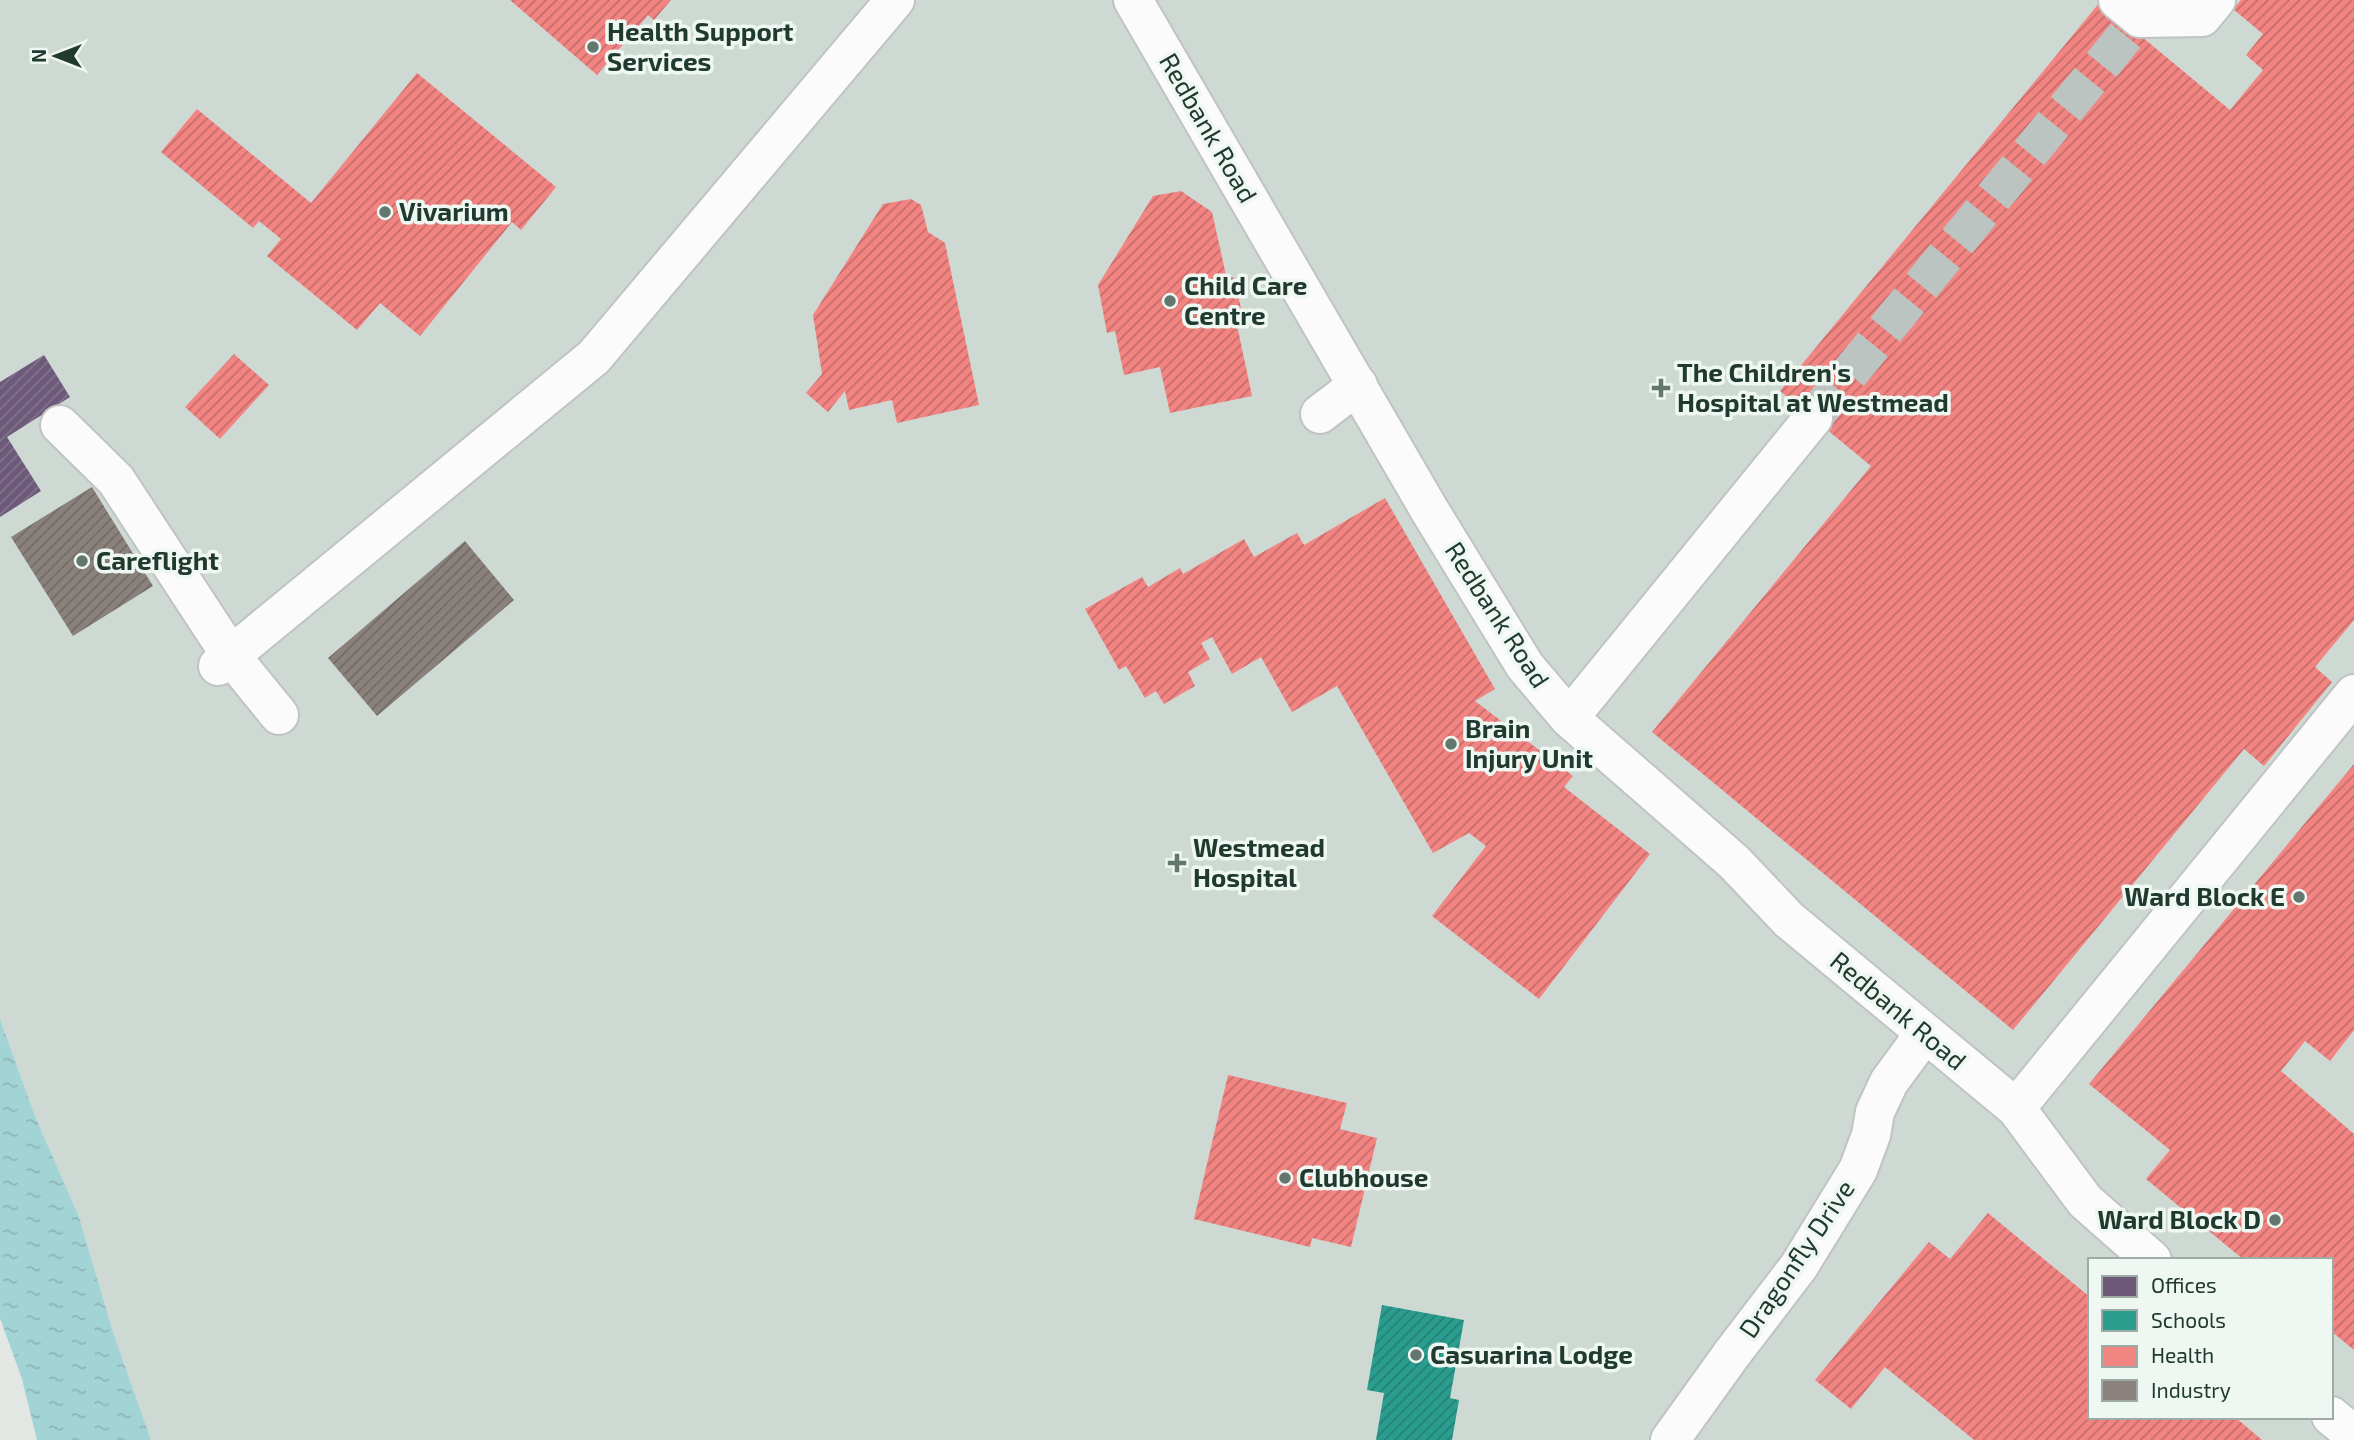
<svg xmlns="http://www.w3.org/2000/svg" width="2354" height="1440" font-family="'Exo 2',sans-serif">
  <defs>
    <pattern id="water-ripples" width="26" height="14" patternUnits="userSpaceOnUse" patternTransform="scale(1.75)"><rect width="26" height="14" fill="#a2d3d5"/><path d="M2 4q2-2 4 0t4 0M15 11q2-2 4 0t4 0" fill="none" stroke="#8bb6b7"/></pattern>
    <pattern id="offices-hatch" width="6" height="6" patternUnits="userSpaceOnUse" patternTransform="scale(1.75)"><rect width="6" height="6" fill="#6d597a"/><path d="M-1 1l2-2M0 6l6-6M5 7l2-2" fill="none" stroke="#81748c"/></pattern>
    <pattern id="schools-hatch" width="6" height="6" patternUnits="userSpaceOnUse" patternTransform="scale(1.75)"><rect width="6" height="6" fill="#2a9d8f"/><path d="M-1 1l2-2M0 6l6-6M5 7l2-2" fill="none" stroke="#248175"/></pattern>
    <pattern id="health-hatch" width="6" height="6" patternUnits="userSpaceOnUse" patternTransform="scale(1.75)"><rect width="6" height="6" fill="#f28482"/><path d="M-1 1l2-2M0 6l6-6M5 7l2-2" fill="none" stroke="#c46d6b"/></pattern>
    <pattern id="industry-hatch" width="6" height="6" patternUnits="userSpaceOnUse" patternTransform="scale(1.75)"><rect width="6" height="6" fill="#8a817c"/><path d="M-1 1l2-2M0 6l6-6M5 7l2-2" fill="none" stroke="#706b66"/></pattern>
  </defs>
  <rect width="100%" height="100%" fill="#e2e7e4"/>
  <!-- built -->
  <path fill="#cfd9d4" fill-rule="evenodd" d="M0,0H2354V1440H151L113,1332L79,1217L35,1116L0,1019ZM2090,1260H2331V1417H2090Z"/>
  <!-- water -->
  <path fill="url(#water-ripples)" d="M0,1019L35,1116L79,1217L113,1332L151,1440H37L22,1379L0,1318Z"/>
  <!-- offices -->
  <path fill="url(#offices-hatch)" d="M44,355L70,397L7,437L41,491L0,517V382Z"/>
  <!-- schools -->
  <path fill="url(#schools-hatch)" d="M1382,1305L1464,1320L1450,1398L1459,1400L1452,1440H1376L1384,1393L1367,1390Z"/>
  <!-- health -->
  <path fill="url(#health-hatch)" d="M510,0H671L654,20L648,15L597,75Z
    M2241,0H2354V620L2315,667L2332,682L2264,766L2244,749L2013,1030L1652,732L1871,466L1780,391L2100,2L2230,110L2263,70L2246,55L2263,34L2233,9Z
    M417,73L556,187L521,230L512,222L420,336L380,303L357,330L267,256L281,239L259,221L253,228L161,152L197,109L311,203Z
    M1181,191L1212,212L1226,275L1234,278L1243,317L1237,325L1252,396L1170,413L1160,367L1124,375L1115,331L1107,333L1098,285L1153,196Z
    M911,199L921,205L928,232L945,243L979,405L897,423L892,400L849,410L845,391L828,412L806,393L822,374L813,315L883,204Z
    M234,354L269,385L220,439L185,407Z
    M1385,498L1495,689L1475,701L1573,776L1564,787L1650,854L1539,999L1432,916L1486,846L1469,833L1433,853L1337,686L1292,712L1261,657L1232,674L1212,637L1201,643L1210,659L1188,672L1195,686L1164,704L1156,691L1145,698L1126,666L1119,670L1085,609L1142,577L1148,587L1180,568L1183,574L1244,539L1254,557L1297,533L1304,545Z
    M2354,764V1030L2330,1061L2305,1041L2281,1071L2354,1134V1350L2331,1331V1260H2244L2146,1179L2170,1150L2089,1084Z
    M1228,1075L1347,1103L1340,1129L1377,1138L1351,1247L1312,1238L1310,1247L1194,1219Z
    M1988,1213L2090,1297V1417H2235L2262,1440H1974L1885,1367L1851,1409L1815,1380L1929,1242L1950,1259Z"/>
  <!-- industry -->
  <path fill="url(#industry-hatch)" d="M92,487L153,586L73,636L11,537Z
    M465,541L514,600L377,716L328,658Z"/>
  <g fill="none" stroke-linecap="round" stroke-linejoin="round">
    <!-- minor-tunnel -->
    <path stroke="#bbc4c0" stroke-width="38" stroke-dasharray="38 19" stroke-linecap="butt" d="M1813,418L2140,18"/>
    <defs>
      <path id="minor" d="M1133,0L1430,511L1525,666L1569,718L1734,862L1789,920L2016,1108L2085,1201L2152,1260
        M2118,0L2140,18L2202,17L2216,0
        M1320,414L1358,385
        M60,425L116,480L231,656L279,715
        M218,666L594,357L895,0
        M1569,718L1813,418
        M2016,1108L2354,694
        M2331,1416L2354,1435
        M1670,1440L1731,1355L1799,1266L1858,1170L1871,1135L1875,1112L1889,1082L1925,1033"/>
    </defs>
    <!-- minor casing -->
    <use href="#minor" stroke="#bfc4c1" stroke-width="42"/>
    <!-- minor -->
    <use href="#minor" stroke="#fbfbfb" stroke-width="38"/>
  </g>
  <!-- markers -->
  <g fill="#64776f" stroke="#eff7f2" stroke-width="2.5">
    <circle cx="593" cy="47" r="7"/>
    <circle cx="385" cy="212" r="7"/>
    <circle cx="1170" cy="301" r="7"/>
    <path d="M1657.5 377.5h7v7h7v7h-7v7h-7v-7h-7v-7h7z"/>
    <circle cx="82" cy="561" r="7"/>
    <circle cx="1451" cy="744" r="7"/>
    <path d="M1173.5 852.5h7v7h7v7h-7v7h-7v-7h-7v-7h7z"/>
    <circle cx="2299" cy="897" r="7"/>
    <circle cx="1285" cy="1178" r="7"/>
    <circle cx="2275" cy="1220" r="7"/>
    <circle cx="1416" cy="1355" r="7"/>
  </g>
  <g text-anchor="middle" stroke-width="7" stroke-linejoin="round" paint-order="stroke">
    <!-- poi labels -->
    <g font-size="26" font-weight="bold" fill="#203a30" stroke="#eff7f2" text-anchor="start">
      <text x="607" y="41">Health Support<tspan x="607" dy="30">Services</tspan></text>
      <text x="399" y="221">Vivarium</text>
      <text x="1184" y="295">Child Care<tspan x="1184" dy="30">Centre</tspan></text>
      <text x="1677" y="382">The Children's<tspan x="1677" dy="30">Hospital at Westmead</tspan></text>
      <text x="96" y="570">Careflight</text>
      <text x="1465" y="738">Brain<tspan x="1465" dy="30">Injury Unit</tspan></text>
      <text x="1193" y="857">Westmead<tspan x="1193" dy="30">Hospital</tspan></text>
      <text x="2285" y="906" text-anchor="end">Ward Block E</text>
      <text x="1299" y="1187">Clubhouse</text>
      <text x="2261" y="1229" text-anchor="end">Ward Block D</text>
      <text x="1430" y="1364">Casuarina Lodge</text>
    </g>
    <!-- street labels -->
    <g font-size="26" fill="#203a30" stroke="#eff7f2">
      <text transform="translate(1208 128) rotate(60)" y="9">Redbank Road</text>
      <text transform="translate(1497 615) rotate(57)" y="9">Redbank Road</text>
      <text transform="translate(1898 1011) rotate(40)" y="9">Redbank Road</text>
      <text transform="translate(1797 1259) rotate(-56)" y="9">Dragonfly Drive</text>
    </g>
  </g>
  <!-- legend -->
  <rect x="2088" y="1258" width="245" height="161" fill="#eff7f2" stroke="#9caba4" stroke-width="2"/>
  <rect x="2102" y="1276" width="35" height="21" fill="#6d597a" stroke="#9caba4" stroke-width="2"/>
  <text x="2151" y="1293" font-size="21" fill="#203a30">Offices</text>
  <rect x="2102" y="1310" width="35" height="21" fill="#2a9d8f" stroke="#9caba4" stroke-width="2"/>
  <text x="2151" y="1328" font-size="21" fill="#203a30">Schools</text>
  <rect x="2102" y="1346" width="35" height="21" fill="#f28482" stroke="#9caba4" stroke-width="2"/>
  <text x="2151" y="1363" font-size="21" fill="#203a30">Health</text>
  <rect x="2102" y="1380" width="35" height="21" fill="#8a817c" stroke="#9caba4" stroke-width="2"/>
  <text x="2151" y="1398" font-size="21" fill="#203a30">Industry</text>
  <!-- north arrow -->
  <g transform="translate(56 56) rotate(270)" stroke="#eff7f2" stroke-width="5" paint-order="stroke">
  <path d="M0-5L12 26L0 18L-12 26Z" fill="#203a30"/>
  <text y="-10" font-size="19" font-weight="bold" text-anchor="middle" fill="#203a30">N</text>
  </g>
</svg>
